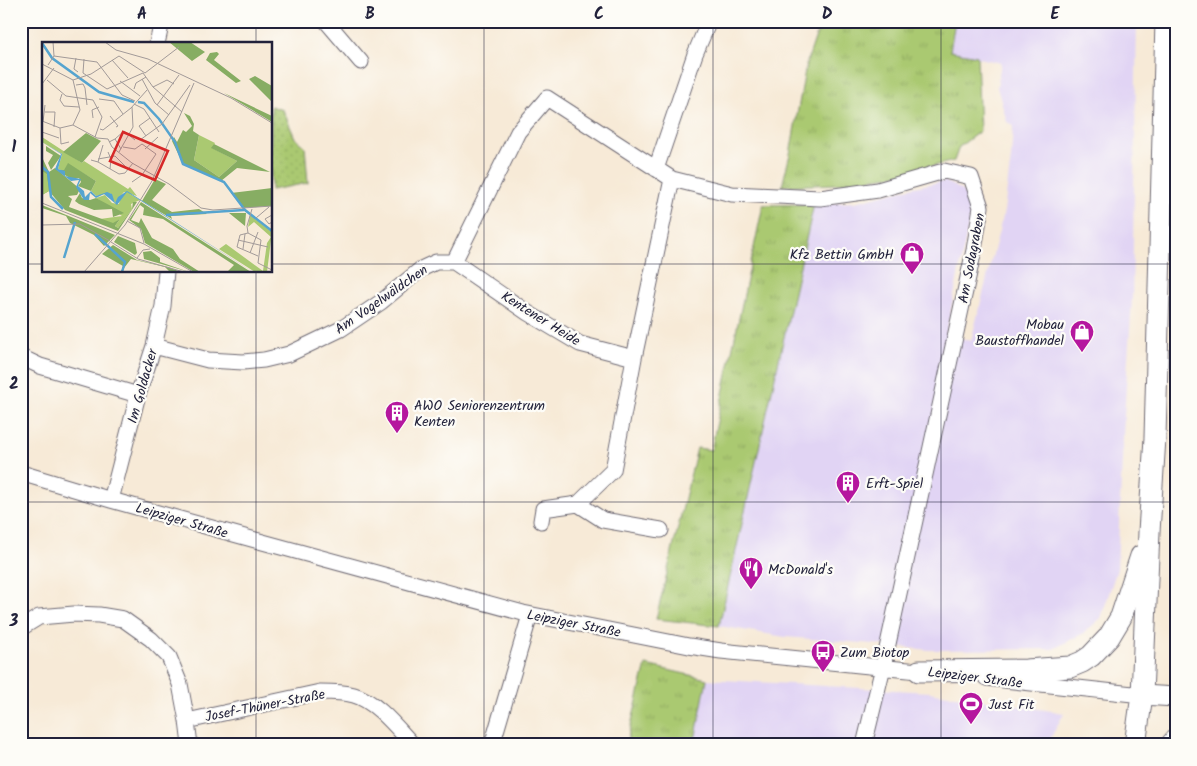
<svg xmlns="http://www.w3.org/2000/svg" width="1197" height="766" font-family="Kalam,sans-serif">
  <defs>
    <pattern id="grass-tufts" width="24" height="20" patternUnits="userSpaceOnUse" patternTransform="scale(1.25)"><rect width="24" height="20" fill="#aac971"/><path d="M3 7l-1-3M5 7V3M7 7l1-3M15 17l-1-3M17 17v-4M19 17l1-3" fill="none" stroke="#92ac63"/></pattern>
    <pattern id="park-dots" width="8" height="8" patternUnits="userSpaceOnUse" patternTransform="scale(1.25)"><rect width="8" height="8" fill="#aac971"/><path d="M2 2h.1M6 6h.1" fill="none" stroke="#92ac63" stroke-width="1.8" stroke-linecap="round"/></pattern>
  </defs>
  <rect width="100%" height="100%" fill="#fdfcf7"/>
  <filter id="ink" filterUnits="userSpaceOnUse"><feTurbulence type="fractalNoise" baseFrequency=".02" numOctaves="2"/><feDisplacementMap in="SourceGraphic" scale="10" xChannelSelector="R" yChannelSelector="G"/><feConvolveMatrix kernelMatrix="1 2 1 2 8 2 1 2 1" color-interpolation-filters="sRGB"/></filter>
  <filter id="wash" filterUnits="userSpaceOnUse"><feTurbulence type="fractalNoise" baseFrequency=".0096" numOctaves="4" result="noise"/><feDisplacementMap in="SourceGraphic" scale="20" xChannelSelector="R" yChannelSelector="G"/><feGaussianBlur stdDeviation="1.12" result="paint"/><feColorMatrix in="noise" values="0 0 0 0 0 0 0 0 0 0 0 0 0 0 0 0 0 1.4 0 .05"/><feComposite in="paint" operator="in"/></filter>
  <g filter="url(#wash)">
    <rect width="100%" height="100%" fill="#f7ead7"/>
    <!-- built -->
    <path fill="#e1d4f4" d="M955,21H1137L1132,300L1124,416L1117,569L1101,618L1084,633L1053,649L929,650L863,643L785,637L719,626L814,204L855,202L914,187L945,181L963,191L972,207L946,334L971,341L1004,211L1011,158L1013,125L1007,122L997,87L1001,63L950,51Z
      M707,679L929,692L1064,713L1047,745H691L696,735Z"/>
    <!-- grass -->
    <path fill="url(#grass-tufts)" stroke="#667656" d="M821,21H955L950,51L977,56L980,131L959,147L954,161L896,175L837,184L782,186L790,154L806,65Z
      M814,204L719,626L656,619L697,448L711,450L763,205Z
      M646,665L707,679L696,735L691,745H626Z"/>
    <!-- park -->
    <path fill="url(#park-dots)" stroke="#667656" d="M271,106L283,110L295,138L305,146L308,183L271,190Z"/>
  </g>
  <g filter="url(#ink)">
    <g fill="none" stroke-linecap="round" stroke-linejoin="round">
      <defs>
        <path id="minor" d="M326,21L361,62
          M157,44L162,21
          M656,169L695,54L709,21
          M454,262L518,132L547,98L672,179L732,194L820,198L878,190L944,171L971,177L981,207L974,250L883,667L864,745
          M454,262L528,313L580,344L634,358
          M154,346L208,360L243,362L264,360L289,354L341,329L381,302L421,269L436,262H454
          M21,357L40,366L138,395
          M21,473L111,500L259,541L523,613L689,646L721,651L928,672
          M111,500L138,395L154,346L163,306L166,271
          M578,504L603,520L661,530
          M541,521L543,509L578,504L613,470L634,358L672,179
          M21,628L39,617L74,614L99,615L123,619L151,639L169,657L180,684L187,721L320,692C331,692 343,692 354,695C376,701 398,729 413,745
          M986,678L1142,695
          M187,721L190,745
          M492,745L530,615"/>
        <path id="tertiary" d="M1142,695L1176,697"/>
        <path id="secondary" d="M919,671L1026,670L1070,667L1082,662L1091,656L1109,637L1121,617L1141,556
          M1135,745L1142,695L1149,532L1155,438L1166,21
          M1171,745L1176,739"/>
      </defs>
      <!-- minor casing -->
      <use href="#minor" stroke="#6d6872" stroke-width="17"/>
      <!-- tertiary casing -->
      <use href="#tertiary" stroke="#6d6872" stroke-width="21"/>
      <!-- secondary casing -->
      <use href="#secondary" stroke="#6d6872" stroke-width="23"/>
      <!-- minor -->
      <use href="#minor" stroke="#fff" stroke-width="15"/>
      <!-- tertiary -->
      <use href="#tertiary" stroke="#fff" stroke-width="19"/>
      <!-- secondary -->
      <use href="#secondary" stroke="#fff" stroke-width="21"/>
    </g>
  </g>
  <!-- grid -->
  <path fill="none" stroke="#22223b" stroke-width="1" stroke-opacity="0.55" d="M256,21V44M484,21V745M713,21V745M941,21V745M21,264H44M271,264H1176M256,271V745M21,502H1176"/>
  <!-- icons -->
  <defs>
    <symbol id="shop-pin" viewBox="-11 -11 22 30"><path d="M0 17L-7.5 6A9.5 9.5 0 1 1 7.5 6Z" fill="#b5179e" stroke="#fdfcf7"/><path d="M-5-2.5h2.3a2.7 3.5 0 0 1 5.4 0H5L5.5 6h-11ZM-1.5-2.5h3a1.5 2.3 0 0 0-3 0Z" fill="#fff"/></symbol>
    <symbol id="building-pin" viewBox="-11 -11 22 30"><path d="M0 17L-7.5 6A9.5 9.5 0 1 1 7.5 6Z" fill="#b5179e" stroke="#fdfcf7"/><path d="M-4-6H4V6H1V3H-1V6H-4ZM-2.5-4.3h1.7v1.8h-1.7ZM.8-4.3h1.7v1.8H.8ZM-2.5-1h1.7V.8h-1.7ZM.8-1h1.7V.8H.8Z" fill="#fff"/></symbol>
    <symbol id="restaurant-pin" viewBox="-11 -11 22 30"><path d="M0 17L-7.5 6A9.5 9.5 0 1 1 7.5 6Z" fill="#b5179e" stroke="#fdfcf7"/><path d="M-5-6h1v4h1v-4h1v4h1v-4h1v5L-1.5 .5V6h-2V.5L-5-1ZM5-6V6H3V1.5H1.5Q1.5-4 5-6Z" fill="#fff"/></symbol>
    <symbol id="bus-pin" viewBox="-11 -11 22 30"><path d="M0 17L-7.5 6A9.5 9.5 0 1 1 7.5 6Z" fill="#b5179e" stroke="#fdfcf7"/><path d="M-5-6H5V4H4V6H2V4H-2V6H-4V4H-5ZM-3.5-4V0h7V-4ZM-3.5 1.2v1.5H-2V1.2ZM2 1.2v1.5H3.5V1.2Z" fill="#fff"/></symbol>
    <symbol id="stadium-pin" viewBox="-11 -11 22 30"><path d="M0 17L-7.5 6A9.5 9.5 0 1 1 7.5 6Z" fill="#b5179e" stroke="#fdfcf7"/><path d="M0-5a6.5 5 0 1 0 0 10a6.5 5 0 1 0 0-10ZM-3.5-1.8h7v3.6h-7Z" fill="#fff"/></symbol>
  </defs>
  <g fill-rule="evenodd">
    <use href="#shop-pin" x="898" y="240" width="28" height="38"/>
    <use href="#shop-pin" x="1068" y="318" width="28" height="38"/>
    <use href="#building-pin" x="383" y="399" width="28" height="38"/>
    <use href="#building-pin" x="834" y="469" width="28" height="38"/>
    <use href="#restaurant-pin" x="737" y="555" width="28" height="38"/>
    <use href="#bus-pin" x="809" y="638" width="28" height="38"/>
    <use href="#stadium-pin" x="957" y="690" width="28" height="38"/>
  </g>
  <g text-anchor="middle" stroke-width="4.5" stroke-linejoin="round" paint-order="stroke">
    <!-- poi labels -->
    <g font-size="14" fill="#22223b" stroke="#fdfcf7" text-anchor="start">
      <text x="894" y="259" text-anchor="end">Kfz Bettin GmbH</text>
      <text x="1064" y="329" text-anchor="end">Mobau<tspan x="1064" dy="16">Baustoffhandel</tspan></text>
      <text x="414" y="410">AWO Seniorenzentrum<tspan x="414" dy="16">Kenten</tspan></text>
      <text x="866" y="488">Erft-Spiel</text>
      <text x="768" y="574">McDonald's</text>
      <text x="840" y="657">Zum Biotop</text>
      <text x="988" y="709">Just Fit</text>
    </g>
    <!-- street labels -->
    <g font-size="14" fill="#22223b" stroke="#fdfcf7">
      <text transform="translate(971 258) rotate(-79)" y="5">Am Sodagraben</text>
      <text transform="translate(381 299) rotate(-35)" y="5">Am Vogelwäldchen</text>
      <text transform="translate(541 318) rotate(32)" y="5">Kentener Heide</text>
      <text transform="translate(142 386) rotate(-74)" y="5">Im Goldacker</text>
      <text transform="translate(182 520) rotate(16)" y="5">Leipziger Straße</text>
      <text transform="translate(574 623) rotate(11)" y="5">Leipziger Straße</text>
      <text transform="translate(975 677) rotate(7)" y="5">Leipziger Straße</text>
      <text transform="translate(265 705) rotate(-11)" y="5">Josef-Thüner-Straße</text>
    </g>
  </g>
  <!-- overview -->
  <g transform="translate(42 42)">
    <rect width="230" height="230" fill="#f7ead7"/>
    <path d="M157,93L173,101L170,106L195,119L177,135L152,118ZM0,95L40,121L42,119L86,147L88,145L95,154L82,150L73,161L68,151L54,154L49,149L54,139L26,122L22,129L16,127L20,112L0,100ZM85,150L98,158L89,162L90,167L76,186L73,184L78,177L71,182L58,177L80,174L54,156L63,153L70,161L77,162L78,156Z" fill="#aac971"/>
    <path d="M127,0H148L163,10L150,19ZM175,10L177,12L172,18L199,39L194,41L164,18L168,11ZM213,34L230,44V60L207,37ZM182,51L230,74V80ZM142,71L148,74L152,82L151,89L157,93L152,118L177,135L195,119L169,106L172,102L228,130L195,126L179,139L141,122L130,99L132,95L135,100L141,88L144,90L150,84ZM44,91L59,99L40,121L21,110ZM4,104L19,114L9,128L6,121L11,113L4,109ZM0,115L7,130L13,126L38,147L35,153L26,154L30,157L27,165L71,181L78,177L73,184L76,186L90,167L91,160H95L76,189L23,168L7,149L0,153ZM26,121L54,139L49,149L36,144L39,140L37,136L30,137L19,131L17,128H22ZM113,137L124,142L110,158L130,170L157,167L165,172L129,174L130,177L100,159ZM230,146V164L201,166L189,151ZM38,151L40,156L48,158L54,156L82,171L71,175L70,167L52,168L37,162L33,159ZM99,160L209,230H185L192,223L121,177L101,173L102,166L98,163L89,178L97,181L99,176L110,196L131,207L138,217L158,230H152L103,201L99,187L87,178ZM0,163L73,193L62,204L52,193L28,181L24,174L0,166ZM187,171H204L203,184ZM76,194L93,201L95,211L93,213L72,200ZM71,203L95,218L126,225L139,230H128L123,225L89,217L79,230L81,224L60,212ZM109,209L118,216V220L147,230L102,217L101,210Z" fill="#87ad63"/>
    <path d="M208,173L230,190L225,230H213L177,207L184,202L221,229L225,201L229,195L212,180L206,185Z" fill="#aac971"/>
    <path d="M0,129L5,132L7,149L0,153Z" fill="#aac971"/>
    <path d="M0,100L20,112L16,127L23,129V134L39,137L36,144L42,149L43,155L49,149L54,154L65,150L70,152L73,161L76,155L85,149L211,230L85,150L75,163L62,152L54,156L48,151L47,158H42L34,145L37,138L29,139L13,127L19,112Z" fill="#56a4cf"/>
    <path fill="none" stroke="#56a4cf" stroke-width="2.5" d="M0,1L10,16L57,50L92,60M96,60L102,61L117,77L133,100L141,122L182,140L203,168L230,189M0,125L6,130L9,155L21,167M124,173L202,168M53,192L83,220L80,230M22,216L33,180"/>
    <path fill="none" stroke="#a29a99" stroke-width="1" d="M63,0L74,8L106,17L189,56L230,81M12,14L55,20L80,53L93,59M34,16L32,27L36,30M42,17L41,31L65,47L101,31L111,45L140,70M70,18L86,36M0,22L31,38M6,23L12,14L11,0M100,37L113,61L127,73M5,38L24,54L51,58L60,75L53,95M31,38L49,32L77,14L103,31L137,5M31,38L38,68L31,83M78,39L98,54M0,42L12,26M34,43L41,42L43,46L45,63M111,45L125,38L132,42M92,47L94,41L104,35M20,52L18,58L22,64L37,65M57,57L72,59L81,72M92,62L102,67L117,90M115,63L137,33M3,70H13L12,85M68,74L76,84L74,85M51,76L50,68L57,65M0,79L18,86L31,83M1,80L3,63M31,83L55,96L66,97L70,105L90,121L127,142L159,166L171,168L230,164M18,86L19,102L27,100M58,87L61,88L89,66L105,48M0,90L17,96M104,94L97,84L108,76M73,97L82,89L93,98M98,98L120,82L148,43M67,100L73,97L79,107M81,105L93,107L100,102L114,112L100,133L90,140M103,107L116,95M66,110L69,117L68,127M77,110L91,85L90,65M56,117L73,114L86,127M49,118L56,120L61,103M56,120L77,132L83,131L91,121M0,161L102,202L151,230M210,167L205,184L206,191L219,198L216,221L230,228M230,173L223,177L227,182L230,180M214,176L227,165M85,179L98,186L102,201M0,183L38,182L68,199M206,191L198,193L195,205L216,214M196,198L226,205M69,200L96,217L142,230M201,207L203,192M208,211L216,190M95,216L101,208L108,207M42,230L83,183L110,139L152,41"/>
    <path fill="#d62828" fill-opacity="0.15" stroke="#d62828" stroke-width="2.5" d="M81,90L126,109L113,138L68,119Z"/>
    <rect width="230" height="230" fill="none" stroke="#22223b" stroke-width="2.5"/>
  </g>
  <!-- margin -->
  <rect width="1197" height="766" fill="none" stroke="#fdfcf7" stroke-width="55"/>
  <rect x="28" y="28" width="1142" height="710" fill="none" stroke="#22223b" stroke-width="2"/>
  <g font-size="16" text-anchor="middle" font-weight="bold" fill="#22223b">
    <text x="142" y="19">A</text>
    <text x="370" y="19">B</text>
    <text x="599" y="19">C</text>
    <text x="827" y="19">D</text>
    <text x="1055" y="19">E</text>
    <text x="14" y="152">1</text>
    <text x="14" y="389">2</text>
    <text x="14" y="626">3</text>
  </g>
</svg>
